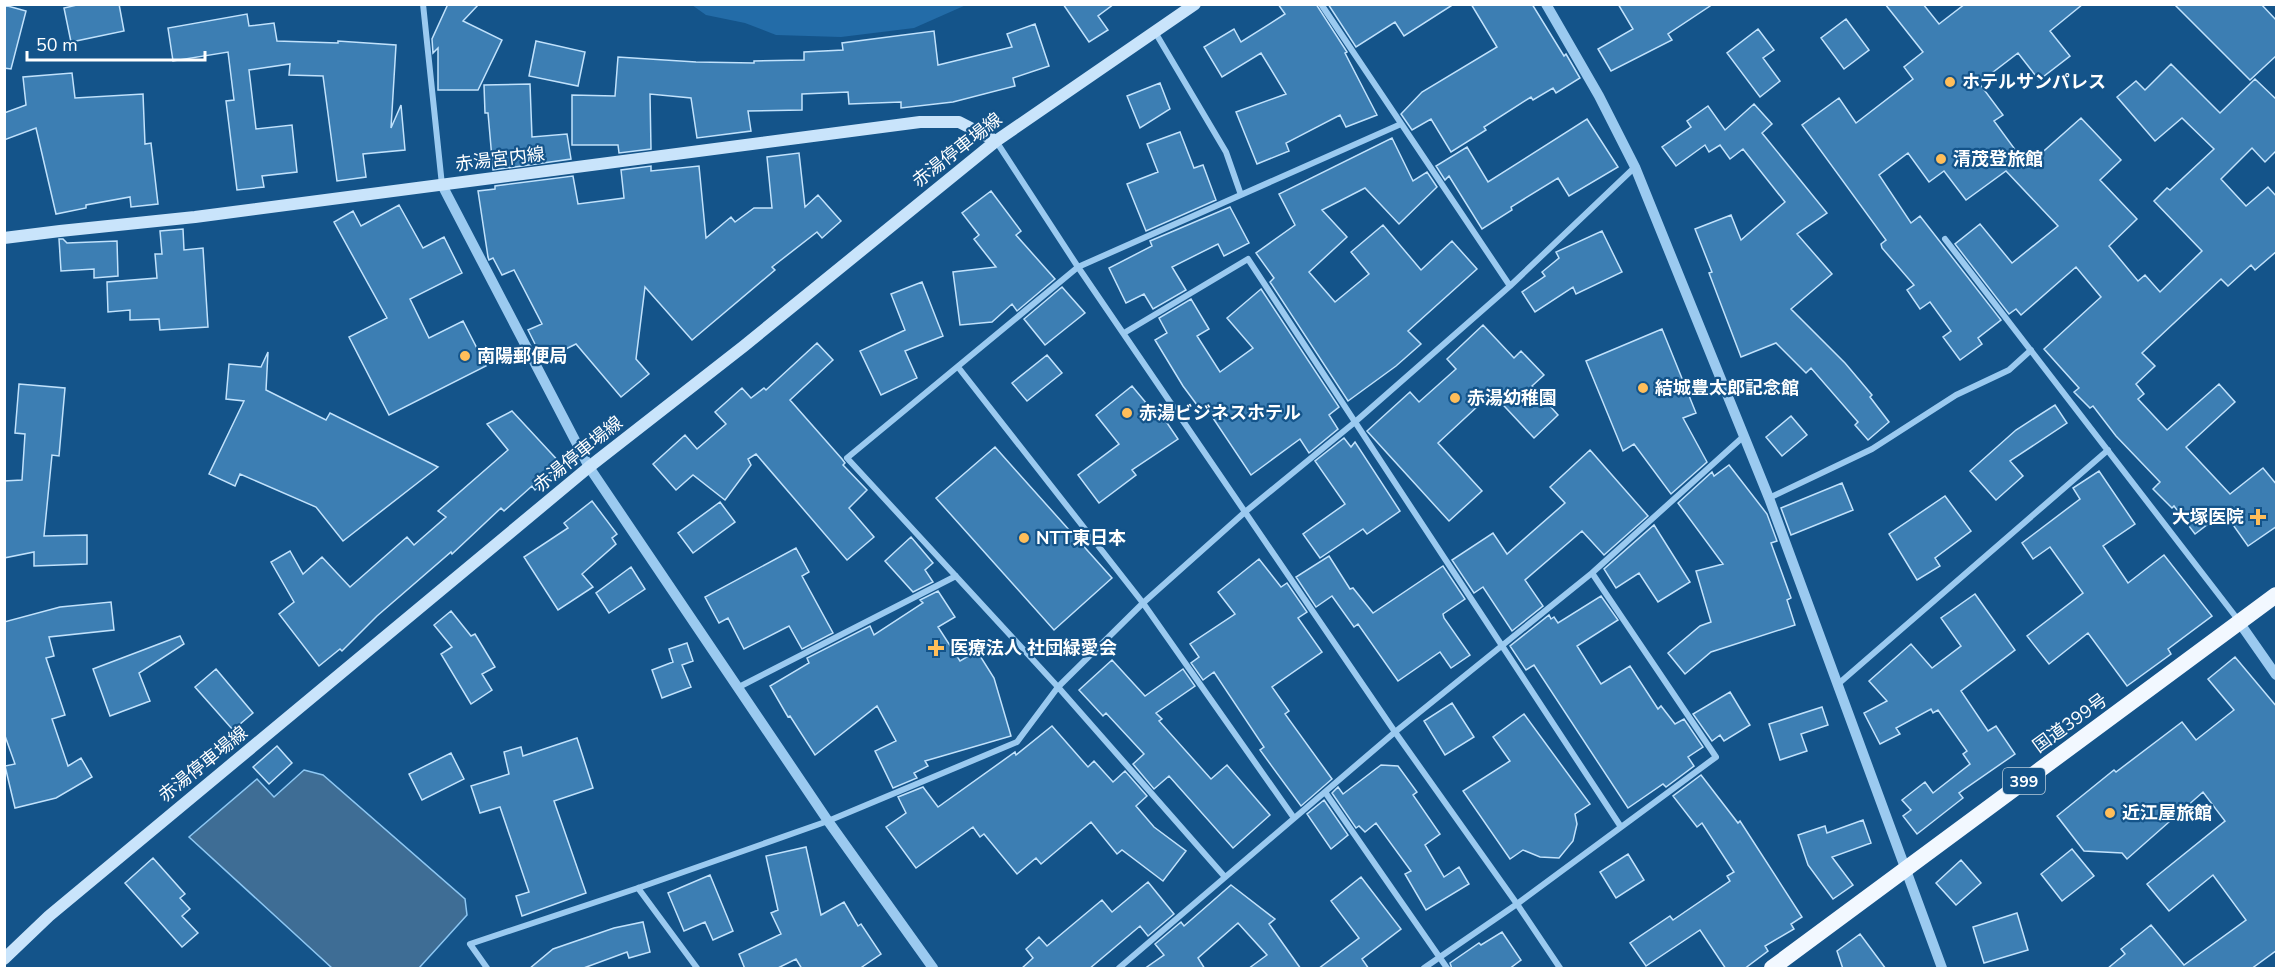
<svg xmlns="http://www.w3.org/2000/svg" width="2281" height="973" font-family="'Nunito Sans','Noto Sans JP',sans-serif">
  <rect width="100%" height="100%" fill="#14548a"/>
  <!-- green -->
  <path fill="#236ca8" d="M692,5H966L914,28L841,37L776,35L745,23L706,15Z"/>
  <!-- water -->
  <path fill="#3e6d95" stroke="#8dc7f3" stroke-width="1.5" d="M304,770L323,775L465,899L467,915L419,968H332L189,837L257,779L274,797Z"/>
  <!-- building -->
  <path fill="#3c7eb3" stroke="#c1e2fc" stroke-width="1.5" d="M81,4H119L124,31L71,42L64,8Z
    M448,4H479L463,21L502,40L478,90H438V48L433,53L432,39Z
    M1063,4H1114L1098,16L1108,30L1089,42Z
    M1278,4H1316L1347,52L1345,53L1377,115L1346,127L1340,115L1286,143L1289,151L1257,164L1236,112L1286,94L1261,53L1222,77L1204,47L1234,29L1241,42L1285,14Z
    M1328,4H1454L1404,36L1395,22L1356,47Z
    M1471,4H1532L1564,56L1566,54L1580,78L1556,93L1553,88L1533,100L1531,97L1484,127L1486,130L1451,152L1431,119L1412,130L1401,114L1422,92L1497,47Z
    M1618,4H1713L1668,34L1672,40L1611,71L1598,49L1633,29Z
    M1885,4H1923L1939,24L1965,4H2083L2050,31L2070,56L2039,80L2018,53L1979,83L2003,115L1994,121L2027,166L2081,118L2121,160L2100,180L2137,219L2109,246L2138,281L2145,275L2160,292L2202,251L2154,201L2167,188L2170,190L2214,149L2182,118L2155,141L2117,97L2136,81L2145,90L2171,64L2220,113L2255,79L2277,100V150L2265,162L2252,148L2221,179L2246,206L2268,187L2277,197V251L2255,270L2251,265L2228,286L2221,279L2142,353L2155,366L2136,384L2144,394L2138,399L2167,430L2219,384L2235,402L2186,447L2230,494L2263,468L2277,485V526L2248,546L2224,512L2195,534L2174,506L2172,508L2153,489L2160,482L2116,436L2093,406L2090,408L2074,392L2079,388L2044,349L2101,297L2076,267L2021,315L2016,309L2009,314L1955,244L1980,224L2012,263L2058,226L2006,171L1966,200L1944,171L1929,182L1908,153L1879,175L1911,223L1920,216L2001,320L1978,338L1982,344L1960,360L1943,337L1951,331L1930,302L1920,309L1907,290L1914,285L1882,248L1881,244L1886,240L1802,125L1839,98L1856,123L1913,79L1904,67L1923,52Z
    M2174,4H2261L2277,21V55L2250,80Z
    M4,5L26,11L11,69L4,68Z
    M247,14L249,26L274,23L277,41L338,43V41L396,45L391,128L401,105L405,150L363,154L366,177L337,181L323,76L289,75L290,64L249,70L256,129L292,125L297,172L262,176L264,187L237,190L226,101L234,100L228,52L173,61L168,28Z
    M1846,19L1869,50L1844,69L1821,38Z
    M1035,24L1049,66L1013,78L1015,86L953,102L901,108V102L849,104L848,92L802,94V110L748,111L751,131L697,138L691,98L650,94L651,149L619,153L618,145H572V95L615,96L618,57L696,62L754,63V61L804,60V52L843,50L842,43L934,31L938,65L1012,47L1007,34Z
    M1758,29L1774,50L1763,58L1780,81L1760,97L1727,53Z
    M536,41L585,52L578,86L529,76Z
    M72,73L75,98L143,94L145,144L151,143L158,204L131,207L130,197L86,205V208L56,214L36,128L4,140V113L26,105L23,77Z
    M1160,83L1170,109L1140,128L1127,96Z
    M530,84L532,137L567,134L571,159L493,170L488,113H485L484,85Z
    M1754,104L1772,124L1762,133L1827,213L1797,234L1832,274L1791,309L1845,363L1872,395L1870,397L1889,422L1868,440L1855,425L1858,422L1811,368L1806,373L1776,343L1741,357L1709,273L1712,272L1695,229L1731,215L1741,240L1785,202L1743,149L1730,159L1720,145L1709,152L1705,145L1676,166L1662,147L1691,127L1687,121L1708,106L1725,130Z
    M1587,119L1618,167L1569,196L1558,178L1511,207L1512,210L1482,229L1449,176L1445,180L1436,166L1467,147L1488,182Z
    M1180,132L1194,168L1203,165L1216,200L1146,231L1127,184L1158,172L1147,144Z
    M1392,138L1413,181L1427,172L1437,187L1399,224L1365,188L1322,210L1347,237L1309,272L1335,302L1369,274L1351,252L1383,225L1421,270L1452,241L1477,269L1408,331L1421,344L1396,366L1348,401L1270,282L1274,278L1256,253L1295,225L1279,194Z
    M799,153L805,207L818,195L841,221L822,238L817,232L772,267L775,270L692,340L645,287L636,359L649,374L621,397L576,344L543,360L528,330L542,324L514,270L502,275L493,258L489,260L488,257L478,191L495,189V186L573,176L578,204L624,198L621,170L651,166V171L699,166L706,238L731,217L735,222L754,208H772L767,157Z
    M991,191L1021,231L1016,235L1055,279L1017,311L1012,304L992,322L960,325L953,272L996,267L974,239L979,235L962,213Z
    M399,205L423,248L444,237L462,273L410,299L429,338L463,321L486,366L389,415L349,337L387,318L334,222L353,211L361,226Z
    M1230,207L1249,243L1224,256L1218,244L1172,267L1186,290L1153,309L1144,294L1126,303L1109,268L1152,246L1150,241Z
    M183,229L184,250L203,248L208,327L160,330L159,319L130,320V310L108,312L107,282L157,278L155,254H162L160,231Z
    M1602,231L1622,272L1576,294L1573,287L1535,312L1522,292L1545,276L1542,272L1559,258L1556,252Z
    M59,239H63L67,243L117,241L118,276L94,278V269L61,271Z
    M922,282L943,336L905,351L917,378L881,395L860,351L905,330L891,294Z
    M1062,287L1085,313L1045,345L1024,319Z
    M1261,289L1339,407L1329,415L1338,429L1309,453L1300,439L1251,475L1205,406L1200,409L1183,386L1155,340L1167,333L1159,318L1191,299L1209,329L1197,336L1220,372L1253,348L1227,318Z
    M1483,325L1514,358L1521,351L1544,375L1532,386L1558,415L1534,438L1492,393L1438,443L1482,491L1449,521L1367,431L1410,392L1419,402L1456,369L1447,359Z
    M1662,329L1696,413L1683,418L1707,462L1671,494L1634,444L1623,451L1586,361Z
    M817,343L833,360L790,400L842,459L845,463L843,465L867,490L849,508L874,537L847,560L756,454L748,459L751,465L725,500L693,475L676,490L653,464L685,435L697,449L726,424L715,412L742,388L751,398L764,388L766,390Z
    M268,352L266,390L326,420L330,413L438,467L343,541L316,507L240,474L235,486L209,474L244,401L226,399L229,364L261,367Z
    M1047,355L1062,373L1027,401L1012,383Z
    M19,384L65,388L59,456L52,455L44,536L87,535V564L34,566V552L4,558V481L22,480L25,434L15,433Z
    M1132,386L1157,416L1161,414L1178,439L1132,470L1136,475L1099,503L1078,475L1119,444L1096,415Z
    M2055,405L2067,423L2010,461L2023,476L1996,500L1970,471L2016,430Z
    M512,411L562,465L535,490L532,486L504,511L501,508L452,554L451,552L377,616L342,651L340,649L319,666L279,614L294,602L271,562L290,551L303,574L322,557L350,587L407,537L414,545L446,517L438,511L508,450L487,424Z
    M1791,416L1807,435L1782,456L1766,437Z
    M1344,438L1351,447L1355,442L1400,511L1367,534L1363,529L1320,558L1303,534L1345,504L1315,461Z
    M995,447L1112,578L1054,630L936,498Z
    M1590,450L1648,516L1604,555L1582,531L1525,580L1543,606L1512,631L1483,587L1474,593L1452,560L1493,533L1507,554L1565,503L1550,487Z
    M1729,465L1767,514L1777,541L1771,543L1791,598L1787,600L1795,625L1711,652L1685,674L1668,653L1700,626L1711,622L1696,571L1723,564L1678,503L1712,472L1714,476Z
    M2099,471L2135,524L2103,546L2128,583L2164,555L2212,616L2168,649L2171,654L2127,686L2088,633L2049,664L2027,636L2083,593L2050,547L2033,559L2022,543L2080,499L2073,488Z
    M1842,483L1853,510L1791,535L1781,508Z
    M1945,496L1971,531L1935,558L1940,566L1917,580L1889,534Z
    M592,501L617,534L612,538L616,544L582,574L593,587L558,610L524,557L568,528L564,523Z
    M720,502L735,522L693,553L678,533Z
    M1654,525L1690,582L1658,602L1639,573L1616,588L1604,569Z
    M911,537L933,563L925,570L933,582L913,592L885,561Z
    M796,548L809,572L802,576L833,633L802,649L789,626L744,649L728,618L719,623L705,597Z
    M1329,556L1350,589L1353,588L1373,613L1443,566L1465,599L1443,614L1444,618L1470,655L1451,668L1440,652L1398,681L1358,624L1354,627L1332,596L1316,607L1296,577Z
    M1259,559L1281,587L1287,583L1307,612L1298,618L1322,652L1272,687L1289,711L1285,714L1332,779L1301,806L1260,750L1264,747L1214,672L1203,680L1191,663L1199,657L1190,644L1235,614L1218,592Z
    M631,567L645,589L609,613L596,593Z
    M938,591L955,617L938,627L960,661L977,651L994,678L1011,736L925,761L928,766L914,773L917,778L893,788L875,751L896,741L877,706L815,755L790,716L788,717L770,686L809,663L807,658L870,626L874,635L923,603L920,600Z
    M1975,594L2015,650L1961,691L1988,731L1996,726L2015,754L1959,793L1963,798L1917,834L1903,816L1911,810L1902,800L1925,782L1933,793L1970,764L1963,754L1967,751L1938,710L1933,713L1931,709L1896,728L1900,734L1880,744L1864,713L1887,701L1869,681L1911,644L1932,668L1961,646L1941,618Z
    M1601,596L1618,620L1577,646L1601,684L1630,666L1658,709L1661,706L1675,724L1684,719L1703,747L1688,757L1694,766L1666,787L1663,784L1628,808L1534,665L1526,670L1510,646L1549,615L1551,619L1554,617L1558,623Z
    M111,602L114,630L49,637L54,656L46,658L65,715L52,719L68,766L81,758L92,777L56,798L15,808L5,766L15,764L4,733V622L60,607Z
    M451,611L471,636L475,634L495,667L482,674L492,690L471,704L441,654L452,647L434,625Z
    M180,636L184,644L139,673L150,701L110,716L93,669Z
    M687,643L693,661L682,665L691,687L662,698L652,670L673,662L669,649Z
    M2235,657L2277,707V950L2251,969H2107L2125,954L2121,949L2151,925L2184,965L2246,920L2213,875L2169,911L2147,884L2225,821L2203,792L2127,859L2122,853L2084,851L2057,816L2114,770L2116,772L2182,722L2196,740L2234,710L2208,679Z
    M1112,660L1145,696L1183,669L1195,686L1156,713L1162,719L1159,721L1211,779L1227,765L1270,815L1233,848L1169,776L1154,789L1133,764L1144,754L1106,713L1103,716L1079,690Z
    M216,669L253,713L233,730L195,687Z
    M1730,692L1750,725L1724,741L1720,735L1712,741L1693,714Z
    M1452,703L1474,737L1445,755L1424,721Z
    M1822,707L1828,725L1801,734L1807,751L1780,760L1769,724Z
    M1524,714L1590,804L1575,814L1577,824L1573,841L1559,858L1540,857L1523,850L1510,859L1463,791L1510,761L1493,737Z
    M1052,726L1088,767L1094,761L1113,782L1125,771L1147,796L1136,806L1154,827L1186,851L1163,881L1122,850L1117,854L1091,822L1041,864L1036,858L1017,874L984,834L980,837L973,827L916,868L886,827L906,813L898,797L923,787L938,807L1015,752L1016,755Z
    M577,738L593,788L554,801L586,893L522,916L516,896L529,892L500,807L480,813L471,786L509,774L504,752L521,747L523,756Z
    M277,746L292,763L269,784L253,767Z
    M451,753L464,779L422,800L409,774Z
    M1381,765L1398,766L1417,792L1413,795L1440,834L1425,845L1444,877L1459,867L1469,884L1426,910L1405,874L1411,871L1376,823L1365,832L1359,826L1356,828L1332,793L1338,787L1343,794Z
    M1701,775L1738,823L1740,821L1802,917L1791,924L1794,929L1765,946L1768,951L1744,969H1726L1700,930L1646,966L1630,943L1670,916L1673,920L1730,881L1727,876L1734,872L1702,823L1697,827L1673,796Z
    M1324,800L1348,835L1331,849L1307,814Z
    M1863,820L1871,843L1832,857L1853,885L1833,899L1808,865L1798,835L1825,826L1827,833Z
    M806,847L821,915L844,902L858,926L861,924L881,954L859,969H802L796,959L776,969H745L739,954L781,934L771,913L778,910L766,856Z
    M2072,849L2094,876L2062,901L2041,874Z
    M1628,854L1644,880L1616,898L1600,872Z
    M153,858L185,894L180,898L190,909L182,916L198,933L182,947L125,883Z
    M1961,860L1981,883L1956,905L1936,883Z
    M710,875L733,931L713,940L705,922L684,931L668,893Z
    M1361,877L1401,929L1362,959L1369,969H1318L1359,938L1331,901Z
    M1148,882L1174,914L1148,936L1140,926L1089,969H1021L1033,958L1026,949L1039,937L1047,946L1102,900L1112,912Z
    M1231,885L1275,919L1269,924L1301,969H1248L1267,955L1238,923L1198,958L1205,969H1144L1164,955L1155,944L1181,922L1184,926Z
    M2017,913L2028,950L1984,963L1973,927Z
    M643,922L650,952L629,958L627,952L581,969H529L553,949L614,928Z
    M1502,932L1521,960L1509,969H1452L1450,963L1479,943L1481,945Z
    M1860,934L1886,969H1843L1837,951Z"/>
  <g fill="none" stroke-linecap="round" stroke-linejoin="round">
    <!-- minor -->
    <path stroke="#9bcaf0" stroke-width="6" d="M423,4L442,185
      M1321,4L1510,286
      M1155,32L1226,152L1241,195
      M996,141L1078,267L1395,732L1517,904L1560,968
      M1945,239L2239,621
      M1124,333L1248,259L1621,827
      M958,367L1143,603L1294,818
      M1769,498L1872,449L1956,395L2009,370L2031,350
      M1837,685L2108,450
      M737,688L956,576
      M1325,792L1447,968
      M1225,877L1058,687L847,458L1078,267L1401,124
      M638,888L697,968
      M487,968L470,944L638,888L828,821L1017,742L1058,687L1143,603L1245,512L1355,422L1510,286L1635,167
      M1119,968L1395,732L1592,573L1744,436
      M1424,968L1517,904L1716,757L1592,573"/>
    <!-- tertiary -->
    <path stroke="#9bcaf0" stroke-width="10" d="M1546,4L1599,96L1635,167L1769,498L1942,968
      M442,185L589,467L828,821L933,968
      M2239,622L2276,675"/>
    <!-- secondary -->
    <path stroke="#c9e4fb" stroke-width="12" d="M4,238L60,231L195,217L920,122H959L996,141
      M4,959L49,916L589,467L744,346L996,141L1195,4"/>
    <!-- trunk -->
    <path stroke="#f2f8ff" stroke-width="16" d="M1772,968L2276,595"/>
  </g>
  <!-- markers -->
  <g fill="#ffbe5a" stroke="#14548a" stroke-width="2">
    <circle cx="1950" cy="82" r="6"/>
    <circle cx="1941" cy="159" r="6"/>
    <circle cx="465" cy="356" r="6"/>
    <circle cx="1643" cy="388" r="6"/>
    <circle cx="1455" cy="398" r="6"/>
    <circle cx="1127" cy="413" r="6"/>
    <path d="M2255 508h6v6h6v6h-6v6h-6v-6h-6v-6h6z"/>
    <circle cx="1024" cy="538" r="6"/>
    <path d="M933 639h6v6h6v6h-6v6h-6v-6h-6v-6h6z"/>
    <circle cx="2110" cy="813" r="6"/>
  </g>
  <g text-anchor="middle" stroke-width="4.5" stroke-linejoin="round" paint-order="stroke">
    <!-- shield labels -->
    <rect fill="#14548a" stroke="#b8ccdc" stroke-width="1.5" x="2003" y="768" width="42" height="26" rx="4.5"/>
    <g font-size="16" font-weight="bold" fill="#fff">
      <text x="2024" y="787">399</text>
    </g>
    <!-- poi labels -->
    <g font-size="18" font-weight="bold" fill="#fff" stroke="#14548a" text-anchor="start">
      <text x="1962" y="88">ホテルサンパレス</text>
      <text x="1953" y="165">清茂登旅館</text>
      <text x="477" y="362">南陽郵便局</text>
      <text x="1655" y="394">結城豊太郎記念館</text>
      <text x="1467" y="404">赤湯幼稚園</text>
      <text x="1139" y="419">赤湯ビジネスホテル</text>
      <text x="2244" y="523" text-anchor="end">大塚医院</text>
      <text x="1036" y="544">NTT東日本</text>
      <text x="950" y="654">医療法人 社団緑愛会</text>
      <text x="2122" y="819">近江屋旅館</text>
    </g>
    <!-- street labels -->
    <g font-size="18" fill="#fff" stroke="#14548a">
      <text transform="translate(957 150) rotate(-38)" y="6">赤湯停車場線</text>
      <text transform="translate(500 159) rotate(-7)" y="6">赤湯宮内線</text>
      <text transform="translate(578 454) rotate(-39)" y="6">赤湯停車場線</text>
      <text transform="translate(2070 723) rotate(-36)" y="6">国道399号</text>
      <text transform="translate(203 764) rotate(-39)" y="6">赤湯停車場線</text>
    </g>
  </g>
  <!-- border -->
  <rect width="2281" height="973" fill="none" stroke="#ffffff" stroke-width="12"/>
  <!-- scale -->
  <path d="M27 51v9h178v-9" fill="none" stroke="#ffffff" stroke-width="3"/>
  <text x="36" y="51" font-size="18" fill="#ffffff" stroke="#14548a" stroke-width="4.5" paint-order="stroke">50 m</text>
</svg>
